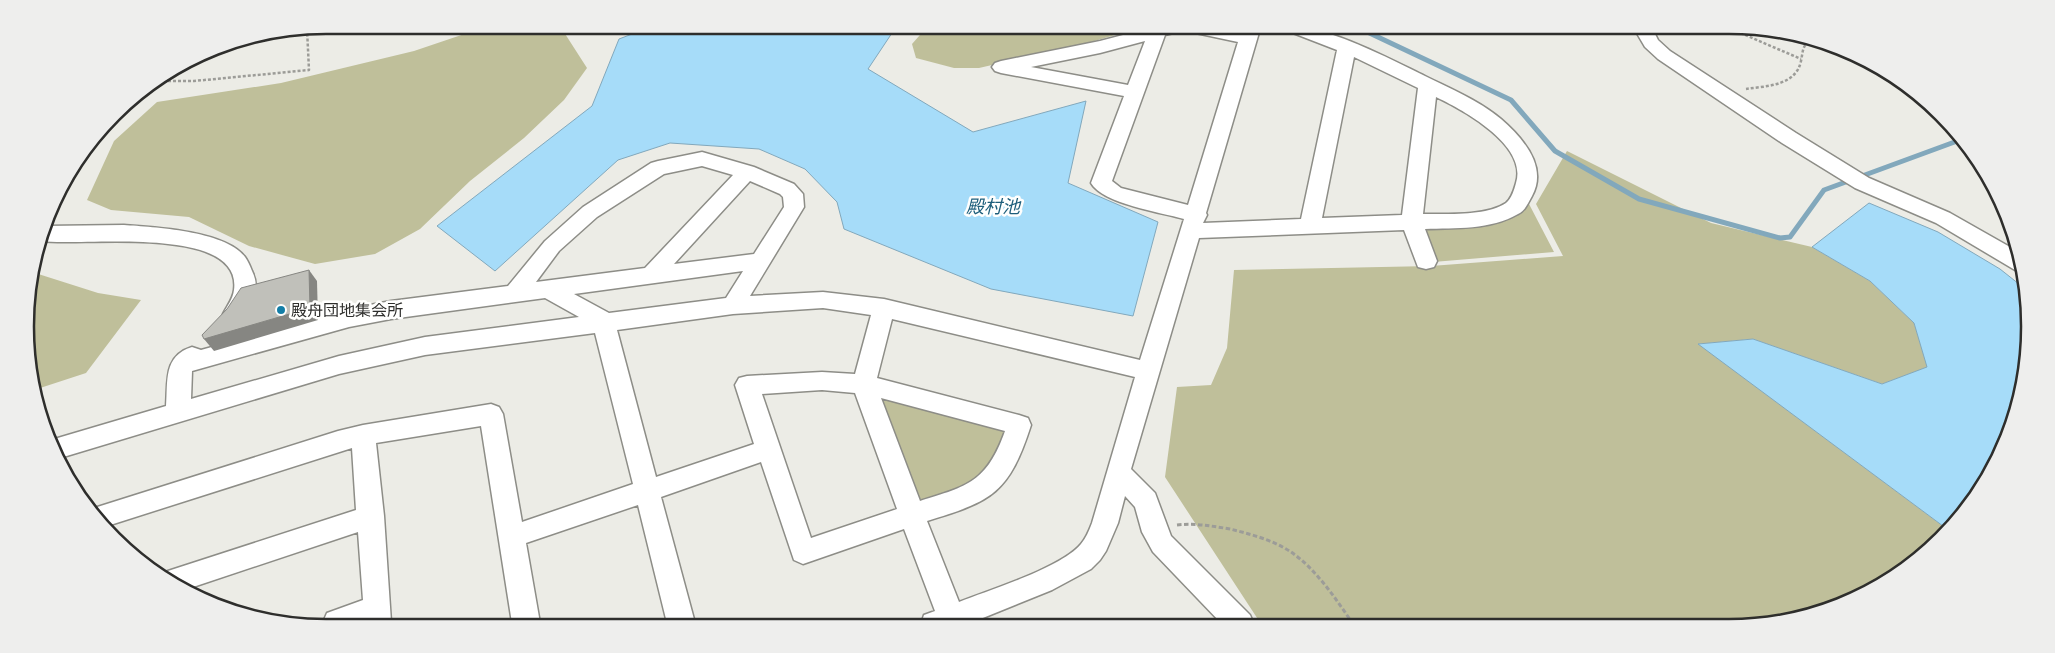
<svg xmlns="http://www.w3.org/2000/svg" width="2055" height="653" font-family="Roboto,'Noto Sans JP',sans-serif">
  <rect width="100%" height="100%" fill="#ecece6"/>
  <!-- green -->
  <path fill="#bfbf9a" d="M488,26H560L587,68L564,100L524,138L470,181L420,229L375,254L315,264L249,246L189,217L111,210L87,200L114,141L157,102L281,83L414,51Z
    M927,27L1139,28L1084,44L979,68H954L916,58L912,44Z
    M1567,151L1711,223L1812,247L1870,281L1914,323L1928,367L1882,384L1753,339L1699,344L1947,529L1928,553L1862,597L1768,625L1261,624L1165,477L1177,387L1211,385L1227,348L1234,270L1431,266L1563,256L1536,204Z
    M1529,204L1554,252L1433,262L1422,231L1425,229L1505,219L1520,213Z
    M32,272L98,293L141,300L86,373L34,390L28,287Z
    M882,397L1002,428L1007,433L983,474L970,484L925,503L917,501L881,404Z"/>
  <!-- water -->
  <path fill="#a6dcf9" stroke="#82a8bc" d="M653,26L896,27L868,69L973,132L1086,101L1068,183L1158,222L1133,316L991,289L844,229L837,202L805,169L759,149L670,143L618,160L495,271L437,226L592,106L619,39Z
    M1869,203L1938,232L2000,269L2024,288V386L1990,477L1947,529L1698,344L1753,339L1882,384L1927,367L1914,323L1870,281L1812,247Z"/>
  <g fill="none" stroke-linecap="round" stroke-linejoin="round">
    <!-- stream -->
    <path stroke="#82a8bc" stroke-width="5" d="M1361,29L1511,100L1555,151L1639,199L1780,238L1790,237L1824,190L1960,140"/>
    <defs>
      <path id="minor" d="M1150,28H1181L1178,32L1165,35L1112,181L1121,188L1188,205L1238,42L1191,32L1188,28L1228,29L1241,31L1242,29H1260L1206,213L1207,215L1203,223L1301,219L1337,50L1293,33L1290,29C1299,29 1309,27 1317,30C1354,40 1390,59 1425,76C1451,89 1478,100 1501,119C1523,138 1548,167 1532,196C1528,203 1525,211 1518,214C1491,230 1455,228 1425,229L1437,261L1434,267L1426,269L1418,267L1404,230L1199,238L1131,469L1155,493L1171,536L1250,615L1254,624H1222L1153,552L1142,532L1135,507L1125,496L1118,523L1106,551L1100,560L1091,569L1052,590L968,624H921L924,615L935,611L904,529L803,564L794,560L761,462L661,497L695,623H667L638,505L526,543L540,623H512L481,426L376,443L384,516L391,622H323L327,613L363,600L358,532L187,589L160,577L162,573L171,570L356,510L352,448L107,526L91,509L338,431L363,425L491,404L499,407L503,414L522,522L633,484L595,333L425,355L339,374L60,458L51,440L166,406C168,381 163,356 192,347L201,350L349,309L391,301L508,286L545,241L583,207L651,163L658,161L702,152L754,167L794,184L803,194L804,207L750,296L823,292L884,299L1140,360L1184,219C1160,212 1103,204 1091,183L1124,96L1001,73L995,71L992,67L995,63L1001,61L1100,41ZM1145,41L1128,85L1031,67L1100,53ZM1354,57L1418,88L1402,215L1322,218ZM1436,97C1463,110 1528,145 1516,183C1514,190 1512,198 1506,203C1487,216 1446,214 1423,214ZM702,166L733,175L645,268L536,282L559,251L597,217L664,174ZM750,181L780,194L783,197L784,207L754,254L674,264ZM743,271L726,298L609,313L574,294ZM545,298L579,317L425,337L339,356L191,399L192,371L349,327L391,319ZM823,308L871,315L855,374L822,372L747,376L739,378L735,385L754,444L656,477L617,330L733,314ZM892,319L1135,377L1092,523C1089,531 1086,538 1081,544C1061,568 989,590 959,602L927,521C993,501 1009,493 1031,425L1028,418L1019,415L877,378ZM822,390L855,393L897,509L811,538L762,394ZM881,398L1005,431C987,482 968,486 920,501Z
        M1635,30H1653L1658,40L1670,51L1796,133L1869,178L1950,213L2017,251L2024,272L2015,270L1936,223L1855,188L1782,143L1658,59L1645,47Z
        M124,225C154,227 226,231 245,257C248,261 250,266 252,271C261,289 253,304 242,320L234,323L226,320L223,314C227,306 233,299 234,290C243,223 77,247 42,241L46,226Z"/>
    </defs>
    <!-- minor casing -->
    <use href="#minor" stroke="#8d8d87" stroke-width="3"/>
    <!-- path-far1 -->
    <path stroke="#9c9c98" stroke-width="2.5" stroke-dasharray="3 2" stroke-linecap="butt" d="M1736,31L1801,59
      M158,81H194L309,70L307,29
      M1746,89C1766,86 1796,86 1801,61C1803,52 1802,46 1810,40"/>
    <!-- path -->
    <path stroke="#9c9c98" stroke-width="3" stroke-dasharray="4.5 2.5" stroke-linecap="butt" d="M1177,525C1195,523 1212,526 1230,529C1250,534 1273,540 1291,552C1316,569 1336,599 1353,624"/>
    <!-- minor -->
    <use href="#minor" fill="#fff" fill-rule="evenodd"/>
  </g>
  <!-- shaded-wall -->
  <path fill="#868682" d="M309,270L317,281L318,320L214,351L204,339Z"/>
  <!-- building -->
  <path fill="#c0c0ba" stroke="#868682" d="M309,270L310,308L204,339L202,335L227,309L241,288Z"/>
  <!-- markers -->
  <circle fill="#147ea7" stroke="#fffffe" stroke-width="2" cx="281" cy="310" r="5"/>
  <g text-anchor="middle" stroke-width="5" stroke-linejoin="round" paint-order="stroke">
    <!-- poi labels -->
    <g font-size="16" fill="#2e2e2c" stroke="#fffffe" text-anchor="start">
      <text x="291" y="316">殿舟団地集会所</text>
    </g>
    <!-- water labels -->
    <g font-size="18" font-style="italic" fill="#1d5e7b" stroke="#fffffe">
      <text x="993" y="213">殿村池</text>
    </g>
  </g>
  <!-- crop -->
  <path d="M0 0H2055V653H0ZM326 34H1729A292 292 0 0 1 2021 326V327A292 292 0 0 1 1729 619H326A292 292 0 0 1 34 327V326A292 292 0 0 1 326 34Z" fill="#eeeeed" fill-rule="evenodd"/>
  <path fill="none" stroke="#2e2e2c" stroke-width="2.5" d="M326 34H1729A292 292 0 0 1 2021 326V327A292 292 0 0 1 1729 619H326A292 292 0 0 1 34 327V326A292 292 0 0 1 326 34Z"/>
</svg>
